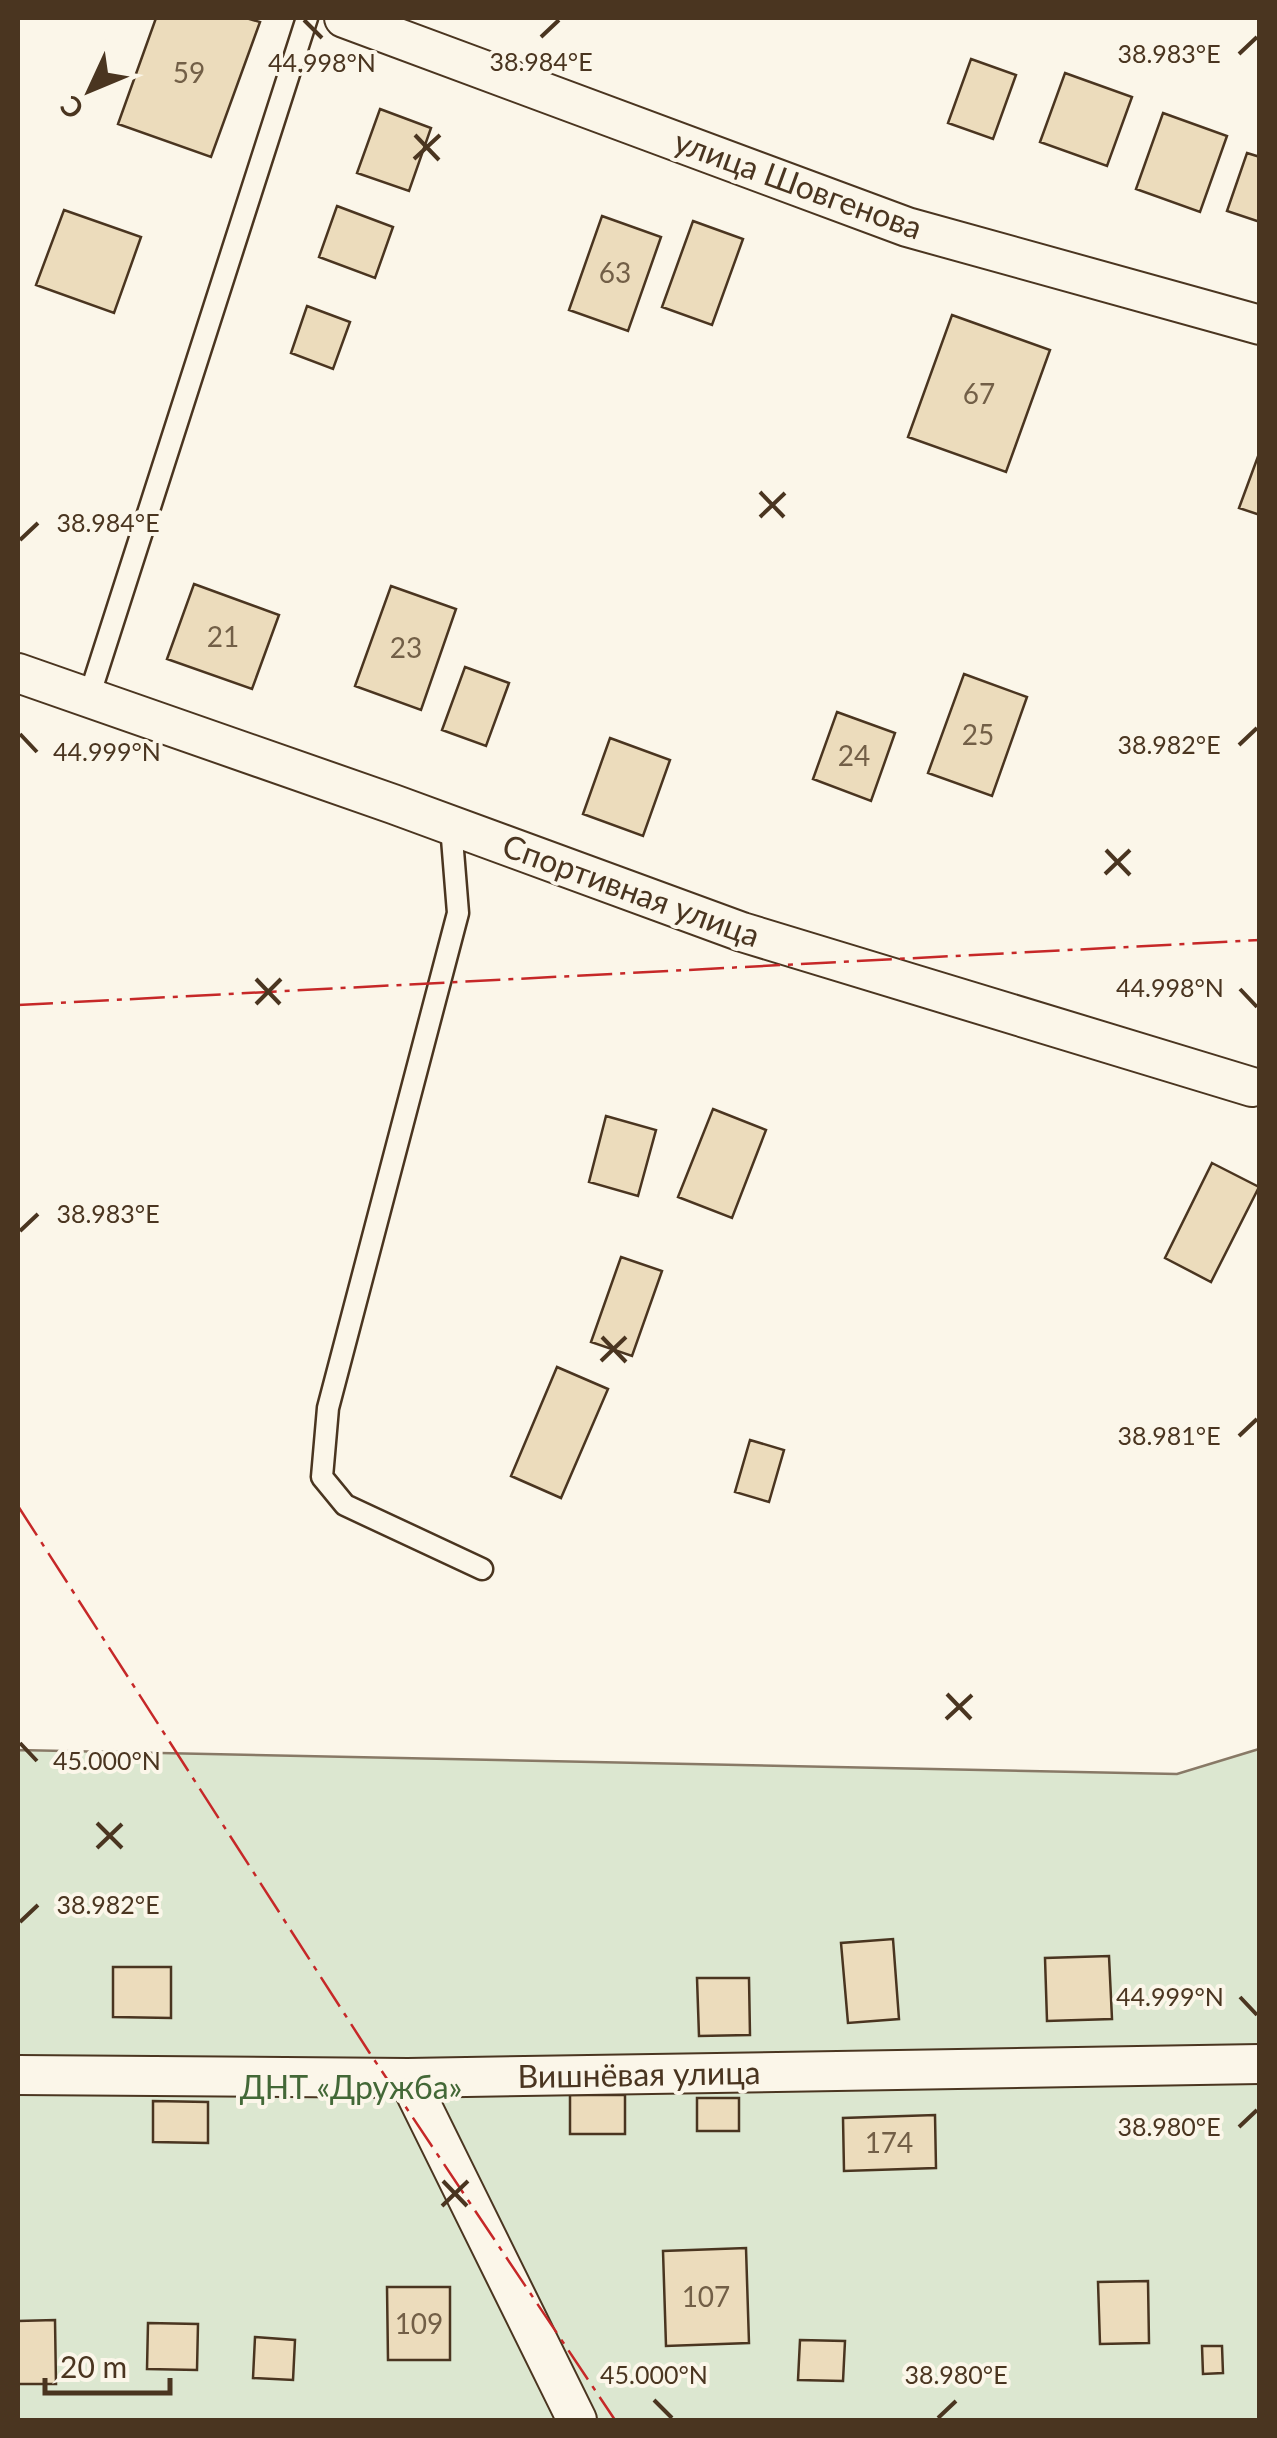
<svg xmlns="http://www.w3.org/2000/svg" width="1277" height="2438" font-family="Lato,sans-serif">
  <rect width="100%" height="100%" fill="#fbf6e9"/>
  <!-- green -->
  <path fill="#dce7d0" stroke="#887966" stroke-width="2.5" d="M1259,1749V2420H18V1750L1177,1774Z"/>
  <!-- building -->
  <path fill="#ecdcbc" stroke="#4a3520" stroke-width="2.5" d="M156,18H246L260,22L211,157L118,124Z
    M971,59L1016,75L993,139L948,123Z
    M1065,73L1132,97L1107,166L1040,142Z
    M380,109L431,128L409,191L357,173Z
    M1163,113L1227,136L1200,212L1136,189Z
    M1247,153L1260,157V222L1227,211Z
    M337,206L393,227L375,278L319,257Z
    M64,210L141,237L114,313L36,285Z
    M602,216L661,237L628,331L569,310Z
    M693,221L743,239L712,325L662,307Z
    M307,306L350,322L333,369L291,353Z
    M952,315L1050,350L1006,472L908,437Z
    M1260,451V515L1239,508Z
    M194,584L279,615L252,689L167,659Z
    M391,586L456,609L421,710L355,686Z
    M465,667L509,683L486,746L442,730Z
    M964,674L1027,697L992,796L928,773Z
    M837,712L895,733L871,801L813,779Z
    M610,738L670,760L643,836L583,814Z
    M713,1109L766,1130L732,1218L678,1197Z
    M606,1116L656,1130L638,1196L589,1182Z
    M1212,1163L1259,1187L1211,1282L1165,1258Z
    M621,1257L662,1271L632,1356L591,1342Z
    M557,1367L608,1389L561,1498L511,1476Z
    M750,1440L784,1450L769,1502L735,1492Z
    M893,1939L899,2019L848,2023L841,1943Z
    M1109,1956L1112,2019L1047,2021L1045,1958Z
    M113,1967H171V2018L113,2017Z
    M697,1978H749L750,2035L699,2036Z
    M570,2095H625V2134H570Z
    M697,2098H739V2131H697Z
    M153,2101L208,2102V2143L153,2142Z
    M935,2115L936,2168L844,2171L843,2118Z
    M746,2248L749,2343L666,2346L663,2251Z
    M1148,2281L1149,2343L1100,2344L1098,2282Z
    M387,2287H450V2360H388Z
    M55,2320L56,2384H18V2321Z
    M148,2323L198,2324L197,2370L147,2369Z
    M255,2337L295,2340L293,2380L253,2378Z
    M800,2340L845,2341L843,2381L798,2380Z
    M1202,2346H1222L1223,2373L1203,2374Z"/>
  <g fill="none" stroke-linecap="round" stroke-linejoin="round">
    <defs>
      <path id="service" d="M88,700L307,18
        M451,826L458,913L328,1408L322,1477L345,1505L482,1569"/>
      <path id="minor" d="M344,18L907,227L1260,325
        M18,673L393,804L742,932L1252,1087
        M18,2075L408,2078L1260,2064
        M408,2078L577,2420"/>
    </defs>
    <!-- service casing -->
    <use href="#service" stroke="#4a3520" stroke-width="25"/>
    <!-- minor casing -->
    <use href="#minor" stroke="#4a3520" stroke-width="42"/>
    <!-- service -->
    <use href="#service" stroke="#fbf6e9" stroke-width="20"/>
    <!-- minor -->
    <use href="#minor" stroke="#fbf6e9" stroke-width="38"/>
    <!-- power -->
    <path stroke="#c62828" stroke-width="2.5" stroke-dasharray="35 8 5 8" stroke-linecap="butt" d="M18,1005L1260,940
      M18,1506L369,2052L615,2420"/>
  </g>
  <!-- ticks -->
  <path fill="none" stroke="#4a3520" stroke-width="4" d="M304,20L322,38M541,37L559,20M1239,54L1257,37M415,135L439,160M414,159L440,135M760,492L784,517M760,517L785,493M20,540L38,523M20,734L37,752M1239,745L1257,728M1106,850L1130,875M1105,874L1130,850M256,979L280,1004M1240,989L1257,1007M256,1004L281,979M20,1231L38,1214M602,1337L626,1362M601,1361L626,1337M1239,1436L1257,1419M947,1694L971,1719M946,1719L972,1695M20,1743L37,1761M97,1823L122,1848M97,1848L122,1824M20,1922L38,1905M1240,1997L1257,2015M1239,2127L1257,2110M443,2181L467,2206M442,2206L468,2181M654,2400L672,2418M938,2418L956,2401"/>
  <g text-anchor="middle" stroke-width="8" stroke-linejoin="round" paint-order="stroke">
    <!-- number labels -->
    <g font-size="28" fill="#725f47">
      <text x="189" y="83">59</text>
      <text x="615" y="283">63</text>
      <text x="979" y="404">67</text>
      <text x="223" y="647">21</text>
      <text x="406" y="658">23</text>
      <text x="978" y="745">25</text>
      <text x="854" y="766">24</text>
      <text x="889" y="2153">174</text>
      <text x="706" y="2307">107</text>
      <text x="419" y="2334">109</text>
    </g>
    <!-- street labels -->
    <g font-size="32" fill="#4a3520" stroke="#fbf6e9">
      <text transform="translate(798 185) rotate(20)" y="11">улица Шовгенова</text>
      <text transform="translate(631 891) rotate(20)" y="11">Спортивная улица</text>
      <text transform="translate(639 2075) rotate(-1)" y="11">Вишнёвая улица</text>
    </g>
    <!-- park labels -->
    <g font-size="32" fill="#436837" stroke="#fbf6e9">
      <text x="351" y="2099">ДНТ «Дружба»</text>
    </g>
  </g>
  <g font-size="25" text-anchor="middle" fill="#4a3520" stroke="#fbf6e9" stroke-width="8" stroke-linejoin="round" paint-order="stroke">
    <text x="1169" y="63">38.983°E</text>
    <text x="541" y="71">38.984°E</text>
    <text x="322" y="72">44.998°N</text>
    <text x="108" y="532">38.984°E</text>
    <text x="1169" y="754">38.982°E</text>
    <text x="107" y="761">44.999°N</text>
    <text x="1170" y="997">44.998°N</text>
    <text x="108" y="1223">38.983°E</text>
    <text x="1169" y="1445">38.981°E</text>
    <text x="107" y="1770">45.000°N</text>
    <text x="108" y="1914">38.982°E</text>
    <text x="1170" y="2006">44.999°N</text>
    <text x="1169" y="2136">38.980°E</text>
    <text x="654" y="2384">45.000°N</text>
    <text x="956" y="2384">38.980°E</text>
  </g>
  <!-- border -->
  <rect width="1277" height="2438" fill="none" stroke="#4a3520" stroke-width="40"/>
  <!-- north arrow -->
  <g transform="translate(90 90) rotate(226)" stroke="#fbf6e9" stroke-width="8" paint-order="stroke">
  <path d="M0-8L18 38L0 25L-18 38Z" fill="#4a3520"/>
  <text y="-15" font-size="28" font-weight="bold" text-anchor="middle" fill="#4a3520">С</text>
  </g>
  <!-- scale -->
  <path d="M45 2378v15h125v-15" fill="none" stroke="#4a3520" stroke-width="5"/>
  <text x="60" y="2378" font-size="30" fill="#4a3520" stroke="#fbf6e9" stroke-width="8" paint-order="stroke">20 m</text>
</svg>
